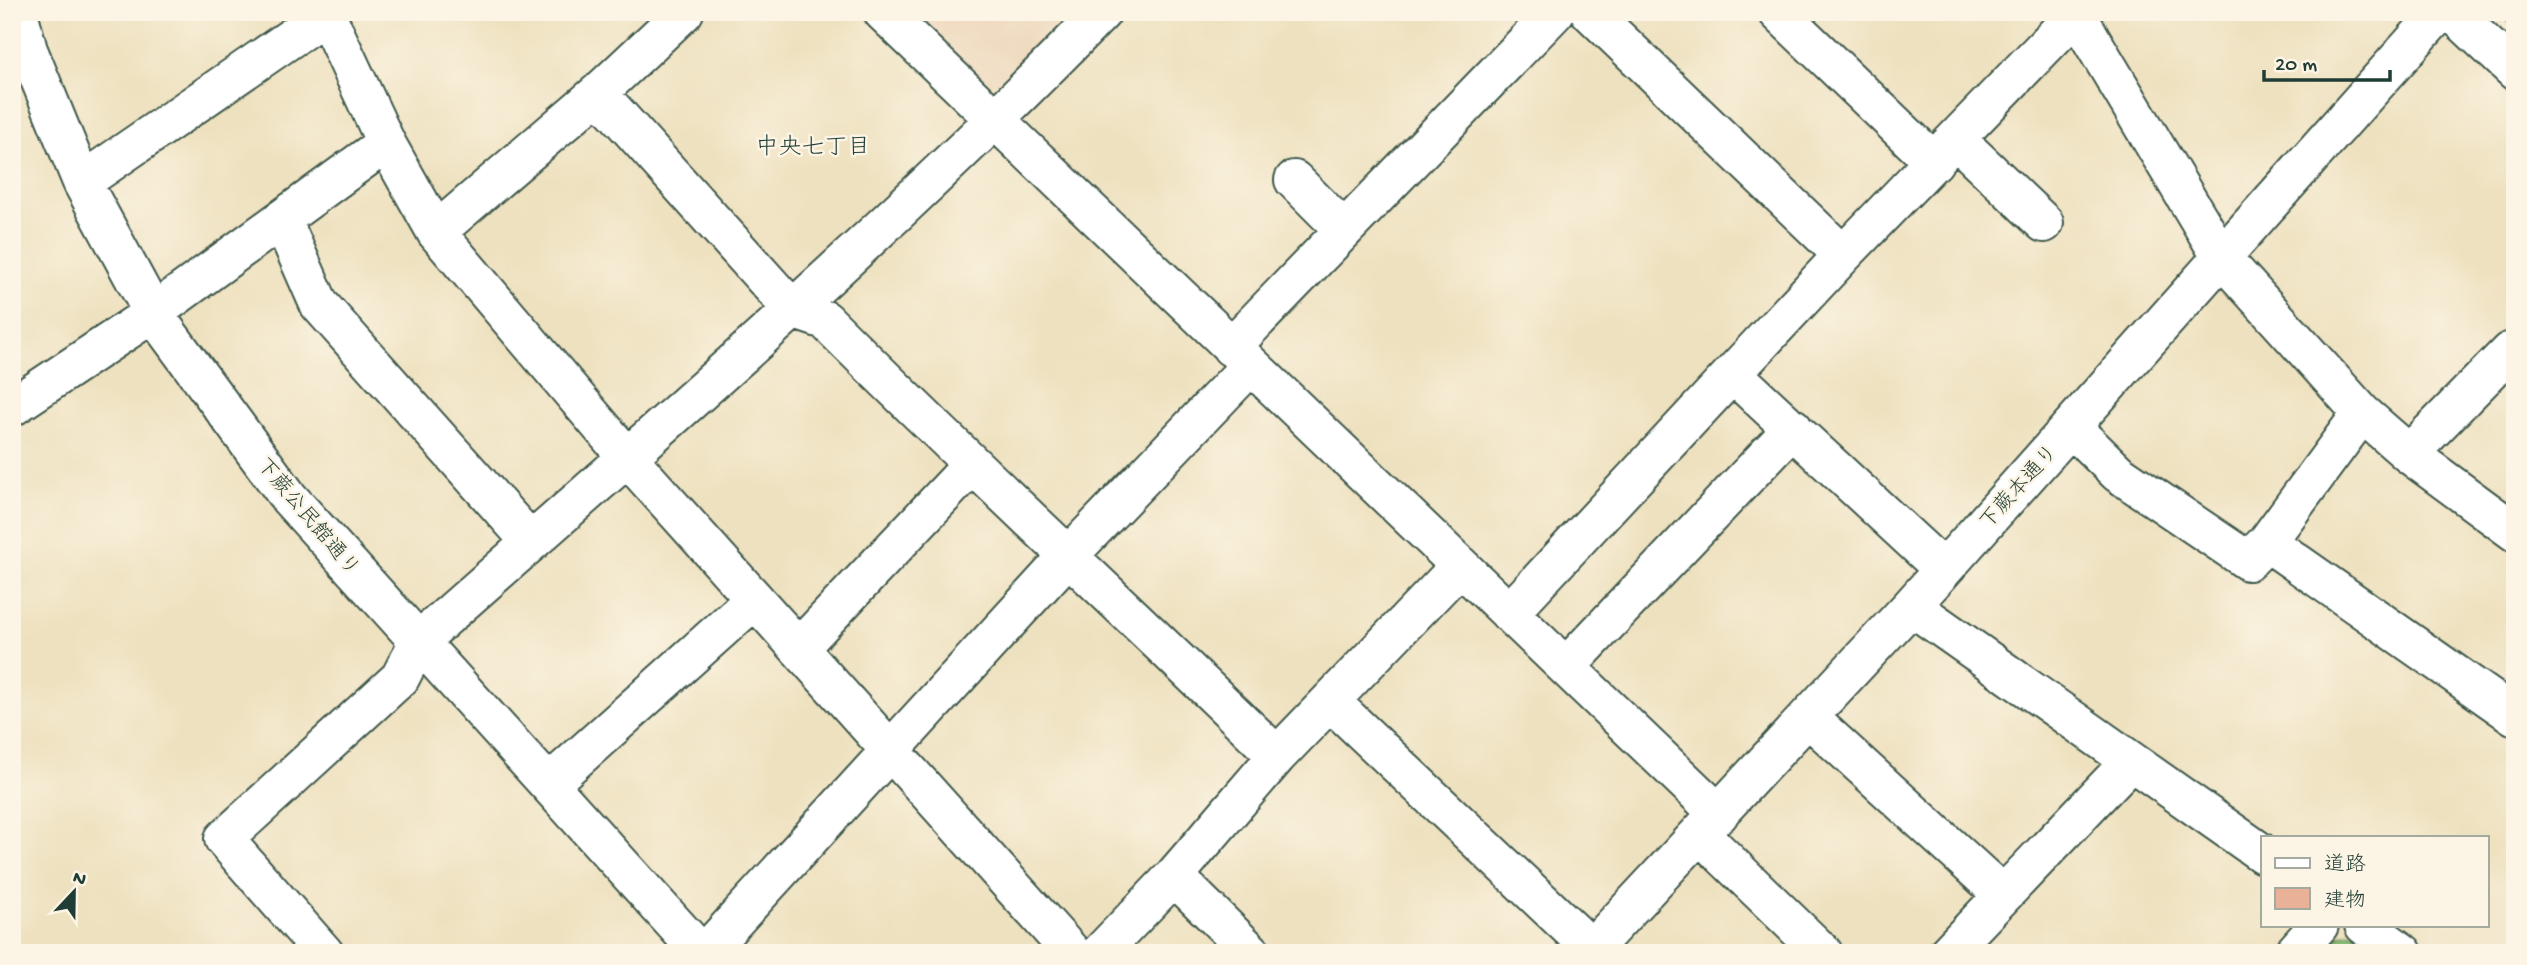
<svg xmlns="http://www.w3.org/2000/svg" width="2527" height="965" font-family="'Gochi Hand','Klee One',sans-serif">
  <rect width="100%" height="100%" fill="#fcf5e5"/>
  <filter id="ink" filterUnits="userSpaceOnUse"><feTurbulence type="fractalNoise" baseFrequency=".0143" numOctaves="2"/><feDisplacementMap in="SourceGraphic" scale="14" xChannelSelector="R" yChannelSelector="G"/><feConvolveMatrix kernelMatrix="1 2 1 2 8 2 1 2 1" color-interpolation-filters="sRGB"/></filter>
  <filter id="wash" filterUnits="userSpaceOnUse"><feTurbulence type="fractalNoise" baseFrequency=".00686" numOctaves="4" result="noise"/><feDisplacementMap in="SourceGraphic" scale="28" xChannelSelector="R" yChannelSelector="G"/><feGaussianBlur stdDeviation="1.57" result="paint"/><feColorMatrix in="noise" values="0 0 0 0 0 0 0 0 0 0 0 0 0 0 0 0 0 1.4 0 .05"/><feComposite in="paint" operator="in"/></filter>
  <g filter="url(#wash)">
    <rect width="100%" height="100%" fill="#eee1bf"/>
    <!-- built -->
    <path fill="#edd7bb" d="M908,12H1075L1004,85L981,83Z"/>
    <!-- green -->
    <path fill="#8cc377" stroke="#568056" stroke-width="2" d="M2353,931L2383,953H2323L2340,935Z"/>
    <g id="blocks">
      <!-- building -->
      <path fill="#e9b298" d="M2513,12H2515V31L2505,21Z"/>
    </g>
  </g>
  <g filter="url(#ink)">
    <use href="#blocks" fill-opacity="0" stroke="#3e5649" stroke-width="2"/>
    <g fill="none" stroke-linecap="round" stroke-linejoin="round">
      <defs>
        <path id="minor" d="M18,12L28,50L82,182L153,313L289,498L701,953
          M325,12L386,143L436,232L627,457L1072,953
          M883,12L1719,814
          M1590,12L1843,255
          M1778,12L1934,162
          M2075,12L2222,258L2362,413L2409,454L2515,532
          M2452,12L2515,71
          M598,93L792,309L825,320C973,468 1127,610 1277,756
          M1956,139L2044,223
          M1294,180L1344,230
          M82,182L326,14
          M282,220L319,304L531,542
          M436,232L598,93L684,12
          M1231,347L1555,12
          M1733,374L1943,569
          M12,407L153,313L386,143
          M2071,427L2118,473L2248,561L2267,542L2362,413
          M2409,454L2509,352L2515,356
          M2267,542L2515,716
          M1911,606L2263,854
          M1509,613L1843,255L2076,14
          M799,648L971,466
          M1566,667L1793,428
          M1330,701L1592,949
          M1808,717L2003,895
          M549,784L754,600
          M1700,834L1823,953
          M1174,876L1252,953
          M2364,925L2403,953
          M324,953L224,839L400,678L419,641C651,436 886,234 1102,12
          M705,953L1070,554L1250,366
          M1100,953L1174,876L1277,756L1459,567
          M1588,953L1911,606L2440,12
          M1948,953L2131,761
          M2294,953L2319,925"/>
      </defs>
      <!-- minor casing -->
      <use href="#minor" stroke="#3e5649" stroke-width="42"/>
      <!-- minor -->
      <use href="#minor" stroke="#fff" stroke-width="38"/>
    </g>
  </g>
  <g text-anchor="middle" stroke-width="5" stroke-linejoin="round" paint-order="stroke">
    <!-- street labels -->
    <g font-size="21" fill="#1f3d34" stroke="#fcf5e5">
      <text transform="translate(2018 486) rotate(-48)" y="7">下蕨本通り</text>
      <text transform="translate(309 516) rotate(50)" y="7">下蕨公民館通り</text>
    </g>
    <!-- neighbourhood labels -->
    <g font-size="23" fill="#1f3d34" stroke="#fcf5e5">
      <text x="813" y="153">中央七丁目</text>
    </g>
  </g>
  <!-- margin -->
  <rect width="2527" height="965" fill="none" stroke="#fcf5e5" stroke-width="42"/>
  <!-- legend -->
  <rect x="2261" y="836" width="228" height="91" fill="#fcf5e5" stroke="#a4ab9e" stroke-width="2"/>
  <rect x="2275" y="858" width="35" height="10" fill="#ffffff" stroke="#a4ab9e" stroke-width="2"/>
  <text x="2324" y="870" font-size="21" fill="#1f3d34">道路</text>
  <rect x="2275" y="888" width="35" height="21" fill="#e9b298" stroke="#a4ab9e" stroke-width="2"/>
  <text x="2324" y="906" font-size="21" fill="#1f3d34">建物</text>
  <!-- north arrow -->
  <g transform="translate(74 892) rotate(22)" stroke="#fcf5e5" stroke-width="5" paint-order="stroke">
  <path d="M0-5L12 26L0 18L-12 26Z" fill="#1f3d34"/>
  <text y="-10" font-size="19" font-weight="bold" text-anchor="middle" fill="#1f3d34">N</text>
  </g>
  <!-- scale -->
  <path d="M2264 70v10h126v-10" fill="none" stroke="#1f3d34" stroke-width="3.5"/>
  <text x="2275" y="70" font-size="21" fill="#1f3d34" stroke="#fcf5e5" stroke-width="5" paint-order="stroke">20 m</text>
</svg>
